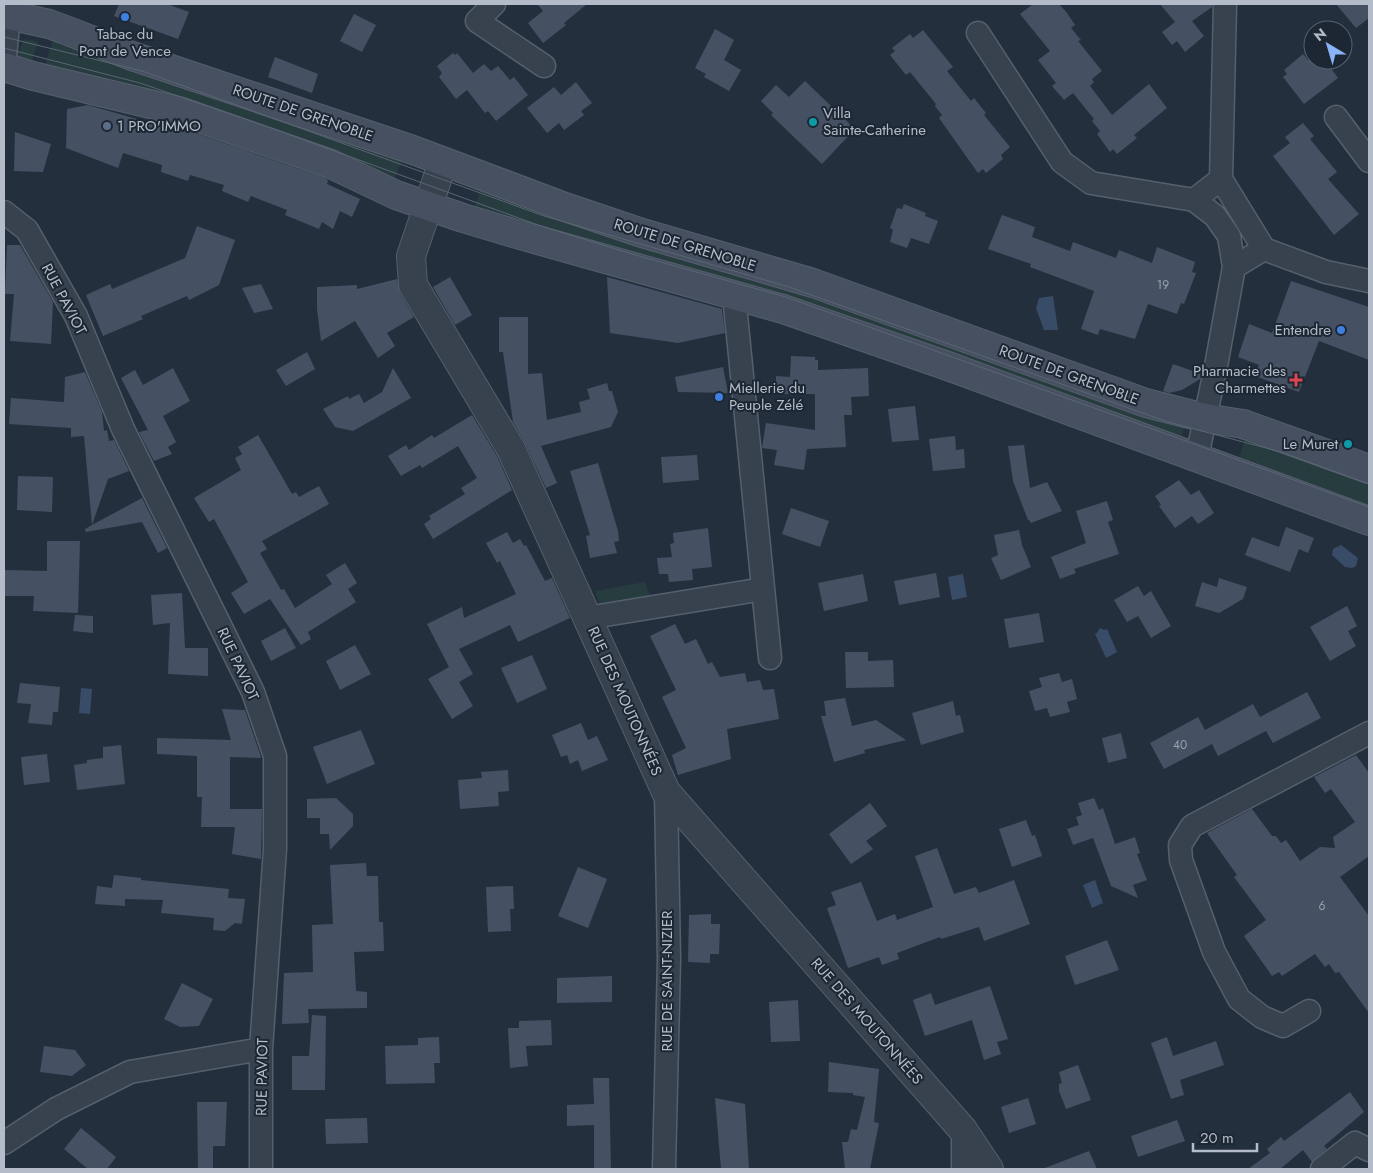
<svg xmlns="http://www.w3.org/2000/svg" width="1373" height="1173" font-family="Jost,sans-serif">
  <rect width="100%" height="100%" fill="#242f3e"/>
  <!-- green -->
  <path fill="#263c3f" d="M24,39L38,42L32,60L17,56Z
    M53,40L402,160L395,178L369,168L43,71Z
    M481,188L790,283L1185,425L1181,439L472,213Z
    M1247,434L1369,478V514L1236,465Z
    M645,582L653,604L602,611L595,591Z"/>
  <!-- water -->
  <path fill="#394c67" d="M1053,296L1058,330H1044L1036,308L1039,298Z
    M1341,545L1358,558L1356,566L1352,568L1345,567L1332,555L1333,549Z
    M963,574L967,597L952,600L948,577Z
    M1100,628L1104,630L1107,629L1117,652L1106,658L1095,634L1098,632V631Z
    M81,688L92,689L90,714L79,713Z
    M1095,880L1103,903L1092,908L1083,885Z"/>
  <!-- building -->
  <path fill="#455162" d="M119,4H167L189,12L178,39L114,16Z
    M537,4H587L564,23L566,25L543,43L528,23L543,11Z
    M1033,4H1059L1067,13L1075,25L1071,28L1081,40L1078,41L1102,71L1092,79L1094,82L1090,86L1112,115L1149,84L1167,108L1134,135L1137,138L1117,154L1113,149L1110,152L1097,134L1100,131L1092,121L1094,119L1073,93L1064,100L1052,86L1056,83L1038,60L1050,51L1020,14Z
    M1160,4H1212V7L1192,21L1204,36L1185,52L1177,41L1172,45L1162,32L1175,22Z
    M1336,4H1369V18L1356,28Z
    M354,14L376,25L362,52L340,41Z
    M715,29L734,40L724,60L741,70L729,91L704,77L706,74L695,68Z
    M923,30L953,67L947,71L971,101L974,98L986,113L984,115L1010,147L1001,155L1003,159L986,173L983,169L978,173L939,118L942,115L935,106L936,104L910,72L906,75L890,55L895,51L892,48L910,34L913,38Z
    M453,53L455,55L457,53L473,73L484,64L491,71L498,66L510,80L514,77L528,95L496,121L488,111L485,113L467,90L456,99L439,77L442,73L437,66Z
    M1303,54L1308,60H1325L1338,78L1304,104L1283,77L1287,74L1284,70Z
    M275,57L318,74L312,93L268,77Z
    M805,81L855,129L822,164L771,115L773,113L761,101L776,85L789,97Z
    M576,82L592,103L581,111L584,115L564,130L559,123L547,133L527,108L554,87L561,95Z
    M88,105L154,124V121L175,126L325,178L328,180L327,184L360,199L352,217L340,211L333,229L322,222L319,229L285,215L287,210L251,196L248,202L222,191L224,185L190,175L188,181L161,172L162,165L123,153L118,168L66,148L67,109Z
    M1303,123L1314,136L1310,139L1337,172L1328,179L1359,214L1334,235L1273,156L1290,143L1285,137Z
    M15,132L51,144L43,172L14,171Z
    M904,204L926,213L925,216L938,221L929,244L911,238L907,248L890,242L893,230L890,228L897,208L902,209Z
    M1002,215L1035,227L1032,237L1070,251L1073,242L1116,258L1119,250L1152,263L1157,247L1195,262L1192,272L1196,273L1184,304L1181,303L1177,314L1148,304L1135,339L1100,329L1098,335L1081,329L1094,291L1030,267L1031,264L988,249Z
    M197,226L235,240L219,285L189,300L187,296L141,316L143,319L103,336L86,295L110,284L112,289L185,258Z
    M7,245H20L53,302L51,344L10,341L14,294H5Z
    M450,277L472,315L455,325L433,287Z
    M607,277L722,309L725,333L678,343L610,333Z
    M397,279L400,293L414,317L387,333L395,346L378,358L355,321L321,341L317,309V287L357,285V289Z
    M1291,281L1369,307V360L1319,341L1299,392L1255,376L1259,365L1238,357L1249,324L1272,333Z
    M261,284L273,309L254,313L242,288Z
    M499,317H528V374L542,373L547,420L581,412L579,402L590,399L587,389L607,383L609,391H612L618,412L611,427L541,446L557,483L546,488L525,443L513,422L503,352H499Z
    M307,352L315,369L286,386L276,370Z
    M791,356L815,357V360H818V370L868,368L869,396L851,397L852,415H844L846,447L807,449L804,470L774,465L777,450L762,448L766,423L815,430V394H776V376L790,377Z
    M1173,364L1201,374L1200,379L1182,390L1169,393L1163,391Z
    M723,367L728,393L678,392L675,377Z
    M173,368L190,401L163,416L176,442L168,447L172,454L154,461L139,432L148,430L121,378L135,370L143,385Z
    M393,368L411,398L353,431L335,427L323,409L348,396L349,399L359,394L364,403L382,392Z
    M85,372L102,412L104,431L107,430L109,441L114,440L129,471L108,479L92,525L142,498L167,548L158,553L142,522L86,532L85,529L92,525L84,436L71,437V428L9,424L11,398L64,402L65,377Z
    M915,406L919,440L892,442L888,409Z
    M472,415L497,456L512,490L433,539L424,524L431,519L429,516L465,494L461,488L477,478L458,446L422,468L420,465L401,476L388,456L406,445L409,450L432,435L434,438Z
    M258,435L292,494L296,492L299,497L319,486L329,504L262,541L267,549L260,553L281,590L284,589L295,608L332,584L326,575L345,563L357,583L348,589L356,602L308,632L311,639L301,645L270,599L244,614L231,593L248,582L214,519L209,522L194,498L241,470L235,458L242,454L238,447Z
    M955,436L956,450L964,449L965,468L933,471L929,439Z
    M1024,445L1030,488L1047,482L1062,511L1031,523L1029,520H1028L1013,481L1008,446Z
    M697,455L699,480L663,483L661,457Z
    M598,463L618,531L619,541L614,542L617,553L590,558L586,536L590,535L570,471Z
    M18,476L53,477L52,512L17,510Z
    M1179,480L1191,495L1199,490L1214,513L1198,524L1192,516L1175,528L1159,506L1161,505L1155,496Z
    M1107,501L1113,520L1108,522L1119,554L1074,569L1076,573L1060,579L1051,557L1086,543L1076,511Z
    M791,508L829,521L820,547L782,534Z
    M1286,527L1314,538L1308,553L1299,549L1290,572L1245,555L1252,537L1279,547Z
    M708,528L712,567L692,569L693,580L669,582L668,574H659L657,558L672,557L670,544L674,543L673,533Z
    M1019,530L1022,545L1031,567L1001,580L991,558L998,555L994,535Z
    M507,532L513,543L520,539L524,546L526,545L545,581L552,578L570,618L518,642L510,625L459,649L473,674L459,682L473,706L452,719L428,679L449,667L427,624L462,607L464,618L516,594L500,561L497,563L486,543Z
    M47,541H80L78,613L33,611L34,596H4V570L47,571Z
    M936,573L940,597L899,605L894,581Z
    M863,574L868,601L824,611L818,583Z
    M1219,578L1247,587L1243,599L1219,613L1195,606L1202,582L1217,587Z
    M1138,586L1144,596L1151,591L1171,626L1151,638L1138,616L1127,622L1114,600Z
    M182,593L185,648H208V676L168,674L170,623L153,625L151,595Z
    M1347,606L1357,626L1348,631L1356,646L1330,661L1310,627Z
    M1039,613L1044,642L1009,648L1004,619Z
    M75,615L93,616V633L73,631Z
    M675,624L685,644L696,639L708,664L712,662L720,677L745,673L747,682L760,680L763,690L774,689L779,719L727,729L731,759L678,775L672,755L686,748L662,697L676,690L650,636Z
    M285,628L296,648L271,661L261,641Z
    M355,645L371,674L340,690L326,661Z
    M845,652H868V661L893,660L894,687L846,688Z
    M532,655L547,689L517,703L501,668Z
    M1059,673L1062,682L1072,679L1077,699L1067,702L1070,712L1050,717L1047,708L1035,711L1029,691L1042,687L1039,678Z
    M20,683L60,687L58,712H53L52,725L28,723L31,704L17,703Z
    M1307,692L1321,718L1273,743L1266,731L1218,756L1212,744L1164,769L1150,743L1198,717L1205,730L1253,704L1260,717Z
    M845,698L852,726L876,720L906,740L864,750L865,753L834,762L821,716H826L824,701Z
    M953,701L956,716L960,715L964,732L921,745L912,713Z
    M222,709L245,710L260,754L261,758L230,757V809H262L261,859L232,854L235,827H201L202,797H197V756L157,754V738L231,740Z
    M581,723L588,740L597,736L608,760L582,771L578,760L570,764L567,755L561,757L552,735Z
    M361,730L375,764L327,784L313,747Z
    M1121,733L1127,758L1108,763L1102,738Z
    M121,745L125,784L77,790L74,765L87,763V760L103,758V747Z
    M47,754L50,782L24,785L21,757Z
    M1356,755L1369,773V856L1340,877L1369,916V1013L1339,972L1335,973L1329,964L1325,967L1315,954L1282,976L1279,972L1272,976L1244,936L1266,920L1234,877L1237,875L1207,833L1252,809L1272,836H1276L1281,843L1286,840L1300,861L1320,847L1335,848L1333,837L1355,822L1331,789L1325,793L1314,777Z
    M508,770L509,791L498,792L499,806L460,809L458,780L482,778L481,772Z
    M336,798L353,814V826L330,850L329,834H320V818H307V799Z
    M1094,798L1099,810L1103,808L1115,844L1135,837L1140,853L1137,854L1147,880L1133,885L1138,898L1111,886L1093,838L1073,845L1067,829L1079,825L1076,817L1082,815L1078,803Z
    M870,803L887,826L866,841L873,849L851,864L829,834Z
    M1026,820L1032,836L1035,835L1042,856L1012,867L999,829Z
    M937,848L954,894L976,887L979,893L1014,880L1030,924L984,941L979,927L941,939L940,937L897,953L899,959L882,965L879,957L848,968L827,908L836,905L831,892L861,882L877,921L895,914L897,920L933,907L915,856Z
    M366,863L367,876H378L379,922H383L384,951L354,952L356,991L367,992V1008L308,1009L309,1023L282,1024L284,973L313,972L312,925L333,924L330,865Z
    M578,867L607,879L588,928L558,916Z
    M114,875L141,878V880L229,889L228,898L245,899L242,924L235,923L225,931L213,930L214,918L161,913L163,900L125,899V906L95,904L97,886L112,888Z
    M513,886L514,909H510L511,931L488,932L486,887Z
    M711,914V924H720L719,954H710V963L688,962L689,915Z
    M1107,940L1119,970L1075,985L1065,956Z
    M612,976V1002L557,1003V978Z
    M182,983L213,999L199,1026L180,1027L164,1019Z
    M990,986L1008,1039L997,1042L1001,1054L984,1060L972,1020L925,1036L913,1000L931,993L935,1005Z
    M798,1000L800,1041L771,1042L769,1002Z
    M312,1015L326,1016L325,1090H292V1056H309Z
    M551,1020L552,1045L526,1046L528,1066L510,1068L508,1028H519V1021Z
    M439,1037L440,1063H434L435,1083L386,1084L385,1046L418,1045V1038Z
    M1167,1037L1173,1056L1216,1041L1224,1065L1180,1080L1184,1095L1171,1099L1151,1043Z
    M44,1046L75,1050L86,1065L72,1076L40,1072Z
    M829,1062L879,1069L874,1122L879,1123L870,1169H845L842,1142H848L851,1129L857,1130L865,1097L853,1095V1093L828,1092Z
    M1078,1065L1091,1100L1066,1109L1059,1091V1084L1062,1083L1059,1072Z
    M593,1078H609L611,1169H594V1125L567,1126V1105L594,1104Z
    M1350,1092L1364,1112L1324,1146L1327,1149L1312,1162L1303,1150L1280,1169H1248L1270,1153L1267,1149L1281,1137L1284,1141Z
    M715,1098L745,1104L749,1169H721Z
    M1028,1098L1036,1124L1009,1133L1001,1107Z
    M197,1102H227L225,1146H213V1169H198Z
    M367,1118L368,1143L326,1144L325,1119Z
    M1177,1120L1185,1141L1138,1157L1131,1136Z
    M81,1128L116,1157L107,1169H88L64,1149Z
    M1089,1151L1097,1169H1045V1168Z"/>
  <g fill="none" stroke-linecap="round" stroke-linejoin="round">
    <defs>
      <path id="minor" d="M494,4L477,21L544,66
        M978,33L1062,162L1091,183L1194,200L1215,216L1229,236L1234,267L1264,249L1221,179L1194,200
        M4,67L9,14L5,4
        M1336,117L1369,161
        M1221,179L1225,4
        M4,212L27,230L76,316L123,429L253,692L275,756V849L261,1049V1169
        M1264,249L1326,272L1369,281
        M734,295L770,658
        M1197,457L1216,366L1234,267
        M587,618L763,589
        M1309,1011L1283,1026L1262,1017L1239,999L1214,952L1181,860L1180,845L1192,826L1369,733
        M4,1143L56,1109L130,1072L261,1049
        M664,1169L669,959L666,792
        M963,1169V1130
        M1322,1169L1355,1143L1369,1150"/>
      <path id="tertiary" d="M443,162L411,256L413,285L511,449L666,792L963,1130L989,1169"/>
      <path id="secondary" d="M4,14L49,24L68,31L132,56L413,150L565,207L642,233L813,283L1146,403L1205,418L1243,424L1369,469
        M4,67L33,76L179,111L331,164L396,195L463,218L513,233L783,309L945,365L1369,521"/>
    </defs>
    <!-- minor casing -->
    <use href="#minor" stroke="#565f6c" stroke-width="25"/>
    <!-- tertiary casing -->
    <use href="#tertiary" stroke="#565f6c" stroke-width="30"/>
    <!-- secondary casing -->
    <use href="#secondary" stroke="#565f6c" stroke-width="30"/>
    <!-- minor -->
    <use href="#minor" stroke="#38414e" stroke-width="22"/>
    <!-- tertiary -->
    <use href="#tertiary" stroke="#38414e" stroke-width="28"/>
    <!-- secondary -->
    <use href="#secondary" stroke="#465061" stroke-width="28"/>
    <!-- tram -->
    <path stroke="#5a6575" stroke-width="1" d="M4,37L142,71L544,216L789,287L1168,422L1281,452L1369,484
      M4,48L140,83L271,128L538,225L632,254L786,297L1369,507"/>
  </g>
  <!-- markers -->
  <g fill="#3f7fe0" stroke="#1d2633" stroke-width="2">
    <circle cx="125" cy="17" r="5"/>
    <circle cx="1341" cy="330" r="5"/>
    <circle cx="719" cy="397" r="5"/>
  </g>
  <g fill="#0f9aa8" stroke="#1d2633" stroke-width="2">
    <circle cx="813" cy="122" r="5"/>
    <circle cx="1348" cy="444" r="5"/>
  </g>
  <circle fill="#5c6f8a" stroke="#1d2633" stroke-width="2" cx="107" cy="126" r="5"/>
  <path fill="#e0444e" stroke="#1d2633" stroke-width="2" d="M1293.5 372.5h5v5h5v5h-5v5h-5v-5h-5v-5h5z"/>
  <g text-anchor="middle" stroke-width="4" stroke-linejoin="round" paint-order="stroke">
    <!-- number labels -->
    <g font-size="12" fill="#98a1af">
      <text x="1163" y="289">19</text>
      <text x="1180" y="749">40</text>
      <text x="1322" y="910">6</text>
    </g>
    <!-- poi labels -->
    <g font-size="15" fill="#b4bcc9" stroke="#1d2633" text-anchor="start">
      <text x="125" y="39" text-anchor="middle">Tabac du<tspan x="125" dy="17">Pont de Vence</tspan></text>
      <text x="823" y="118">Villa<tspan x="823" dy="17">Sainte-Catherine</tspan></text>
      <text x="117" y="131">1 PRO'IMMO</text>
      <text x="1331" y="335" text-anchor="end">Entendre</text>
      <text x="1286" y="376" text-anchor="end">Pharmacie des<tspan x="1286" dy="17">Charmettes</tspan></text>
      <text x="729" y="393">Miellerie du<tspan x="729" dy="17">Peuple Zélé</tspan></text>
      <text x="1338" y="449" text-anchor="end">Le Muret</text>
    </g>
    <!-- street labels -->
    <g font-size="15" fill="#b4bcc9" stroke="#1d2633">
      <text transform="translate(303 113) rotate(19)" y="5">ROUTE DE GRENOBLE</text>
      <text transform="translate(685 245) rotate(17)" y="5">ROUTE DE GRENOBLE</text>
      <text transform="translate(64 299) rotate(62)" y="5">RUE PAVIOT</text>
      <text transform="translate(1069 375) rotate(20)" y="5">ROUTE DE GRENOBLE</text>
      <text transform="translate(238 664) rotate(65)" y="5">RUE PAVIOT</text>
      <text transform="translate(625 701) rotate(66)" y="5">RUE DES MOUTONNÉES</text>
      <text transform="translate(667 981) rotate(-90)" y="5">RUE DE SAINT-NIZIER</text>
      <text transform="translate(867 1021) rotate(49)" y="5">RUE DES MOUTONNÉES</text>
      <text transform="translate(262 1077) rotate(-89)" y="5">RUE PAVIOT</text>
    </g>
  </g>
  <!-- border -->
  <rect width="1373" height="1173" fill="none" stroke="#b4bcc9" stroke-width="10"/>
  <!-- north arrow -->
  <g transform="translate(1328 45) rotate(322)"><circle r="24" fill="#1d2633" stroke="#59626f"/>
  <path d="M0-4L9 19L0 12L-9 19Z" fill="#8ab4f8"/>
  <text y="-8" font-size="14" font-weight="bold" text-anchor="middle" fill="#b4bcc9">N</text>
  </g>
  <!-- scale -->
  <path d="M1193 1143v8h64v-8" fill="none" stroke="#b4bcc9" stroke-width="2.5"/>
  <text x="1200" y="1143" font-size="15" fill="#b4bcc9" stroke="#1d2633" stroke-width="4" paint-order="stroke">20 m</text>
</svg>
